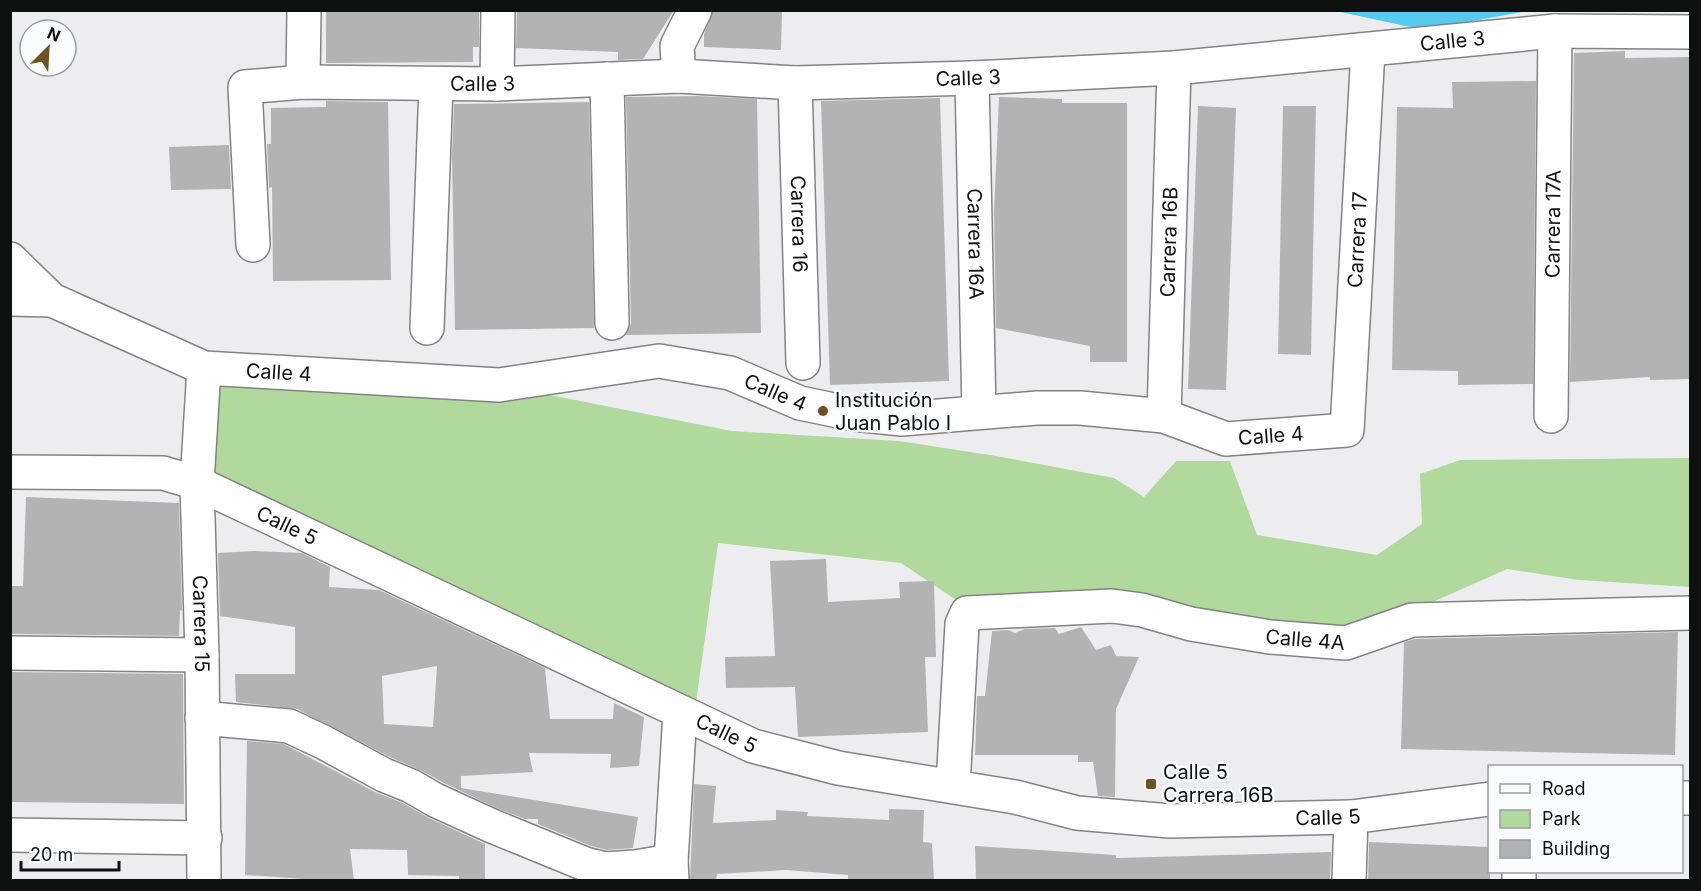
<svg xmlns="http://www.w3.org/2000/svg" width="1701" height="891" font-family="Inter,sans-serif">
  <rect width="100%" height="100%" fill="#ededef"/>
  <!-- green -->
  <path fill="#b1d99d" d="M206,370L499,385L732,431L899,441L996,456L1114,478L1144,497L1176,461H1230L1257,535L1377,555L1422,524L1420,474L1460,460L1690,458V587L1579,580L1507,569L1345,641L962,604L901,563L718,543L696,703L207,480Z"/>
  <!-- water -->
  <path fill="#57caf0" d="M1336,11H1527L1424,30Z"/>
  <!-- building -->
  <path fill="#b4b3b4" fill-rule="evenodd" d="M326,10H479V47H473V62L326,63Z
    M517,10H674L643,59L618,60V52L516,48Z
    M713,10H782L781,50L704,47V34Z
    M1625,51V58L1690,57V379L1650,380V377L1570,382L1574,53Z
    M1536,81L1533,384L1458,385V371L1392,370L1397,107L1453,108L1452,82Z
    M698,96L757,99L761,333L626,335L631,323L626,97Z
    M999,97L1062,99V103H1127V362H1090V346L996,328L994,212Z
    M940,98L949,381L830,385L821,101Z
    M326,101L388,102L391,280L273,281L272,187L269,188L267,144H271V108L326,107Z
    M589,102L594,328L455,330L452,157L454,104Z
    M1198,106L1236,108L1226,390L1188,389Z
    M1283,106H1316L1311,355L1278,354Z
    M229,145L231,189L171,190L169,147Z
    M26,497L179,503L182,611L180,610L179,636L10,634V586H23Z
    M254,551L302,553L330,567L329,587L379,590L545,668L550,719H613L614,703L644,717L639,766L610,768L611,754L529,753L533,772L461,776V788L638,817L633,848L607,850L591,846L538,824V819H525L499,809L444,783L418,769L392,758L297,709L236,702L235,674H295V627L220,616L218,553ZM437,666L433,727L384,724L382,676Z
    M826,559L828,602L900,598L899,582L934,581L936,657H925L928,732L798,737L795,687L726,688L725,657L775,656L770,561Z
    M1081,627L1096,650L1111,645L1116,656L1139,657L1116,709L1115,797L1098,796L1093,762H1078V755H975L977,696H985L992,631L1008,630L1015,633L1025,629L1055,628L1059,634Z
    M1678,632L1675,755L1401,749L1404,642L1415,639Z
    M10,672L183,674L184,804L10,802Z
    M247,741L284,744L375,792L403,803L427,817L485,844V880H459V876L408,875L407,850L350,849L354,880H305V879L245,875Z
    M694,784L716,786L713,823L776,820V810L808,812L807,816L889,820V809L924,810L923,842L932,843L934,880H848V875L786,870L717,874L716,880H690Z
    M1369,842L1490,847V880H1368Z
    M975,846L1116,855V858L1331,852L1330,880H976Z"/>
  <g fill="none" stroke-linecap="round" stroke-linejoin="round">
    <defs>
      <g id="street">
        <path d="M679,76L677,46L695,10"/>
        <path id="s1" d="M972,78L979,412"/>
        <path d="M607,79L612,323"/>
        <path d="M303,82L304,10"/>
        <path id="s2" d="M795,83L803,363"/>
        <path d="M497,84L498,10"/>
        <path id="s3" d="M253,245L245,87L303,82L497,84L679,76L795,83L972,78L1174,68L1555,31L1690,32"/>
        <path id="s4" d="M10,259L52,300L204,368L499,385L659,361L730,373L800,403L853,414L902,419L1037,408H1080L1164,416L1226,439L1347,430L1368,50"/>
        <path d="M10,299L52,300"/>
        <path d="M427,328L436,85"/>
        <path id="s5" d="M204,368L197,483L202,655L204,880"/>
        <path id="s6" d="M1164,416L1174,68"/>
        <path id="s7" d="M1551,416L1555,31"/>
        <path id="s8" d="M10,472L163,473L197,483L753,746L838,768L1015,797L1077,813L1170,821L1351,817L1490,799"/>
        <path d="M10,653L202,655"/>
        <path d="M202,718L289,726L323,742L384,775L411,786L435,800L492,826L585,864L605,869"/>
        <path id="s9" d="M953,786L962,624L967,613L1112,606L1142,610L1191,624L1270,637L1346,643L1412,620L1690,613"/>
        <path d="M1682,798H1690"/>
        <path d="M10,835L205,838"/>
        <path d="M605,880V869L635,867L671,861"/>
        <path d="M672,880L671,861L680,713"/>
        <path d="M1349,880L1351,817"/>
        <path d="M1519,880V872"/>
      </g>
    </defs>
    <!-- street casing -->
    <use href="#street" stroke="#838384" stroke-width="36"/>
    <!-- street -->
    <use href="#street" stroke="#fff" stroke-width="33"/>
  </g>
  <!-- markers -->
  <g fill="#6c5224" stroke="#fafbfc" stroke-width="2">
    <circle cx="823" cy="411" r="6"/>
    <rect x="1145" y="778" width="12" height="12" rx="3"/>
  </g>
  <g text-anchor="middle" stroke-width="5" stroke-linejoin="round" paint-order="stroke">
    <!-- street labels -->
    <g font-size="20" fill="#0f1010" stroke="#fafbfc">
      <text dy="7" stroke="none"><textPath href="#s3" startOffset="1368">Calle 3</textPath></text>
      <text dy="7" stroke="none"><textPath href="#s3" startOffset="882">Calle 3</textPath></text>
      <text dy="7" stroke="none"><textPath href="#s3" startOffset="396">Calle 3</textPath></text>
      <text dy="7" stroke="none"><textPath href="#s2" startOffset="141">Carrera 16</textPath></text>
      <text dy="7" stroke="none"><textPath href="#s7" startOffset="192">Carrera 17A</textPath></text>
      <text dy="7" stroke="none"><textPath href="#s4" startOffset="1575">Carrera 17</textPath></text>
      <text dy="7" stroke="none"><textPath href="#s6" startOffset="174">Carrera 16B</textPath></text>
      <text dy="7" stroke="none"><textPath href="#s1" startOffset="166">Carrera 16A</textPath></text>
      <text dy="7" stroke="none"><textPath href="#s4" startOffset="300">Calle 4</textPath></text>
      <text dy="7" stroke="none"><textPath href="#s4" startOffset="804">Calle 4</textPath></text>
      <text dy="7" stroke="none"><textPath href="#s4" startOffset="1308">Calle 4</textPath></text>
      <text dy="7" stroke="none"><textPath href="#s8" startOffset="288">Calle 5</textPath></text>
      <text dy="7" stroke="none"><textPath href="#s5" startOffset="256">Carrera 15</textPath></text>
      <text dy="7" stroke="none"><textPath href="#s9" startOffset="516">Calle 4A</textPath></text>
      <text dy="7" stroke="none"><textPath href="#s8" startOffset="774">Calle 5</textPath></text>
      <text dy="7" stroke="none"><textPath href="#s8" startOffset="1386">Calle 5</textPath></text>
    </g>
    <!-- poi labels -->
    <g font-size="20" fill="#0f1010" stroke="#fafbfc" text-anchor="start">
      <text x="835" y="407">Institución<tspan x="835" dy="23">Juan Pablo I</tspan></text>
      <text x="1163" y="779">Calle 5<tspan x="1163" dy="23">Carrera 16B</tspan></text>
    </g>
  </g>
  <!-- border -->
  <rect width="1701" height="891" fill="none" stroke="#0f1010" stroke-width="24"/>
  <!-- legend -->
  <rect x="1488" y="765" width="195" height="108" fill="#fafbfc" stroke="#9c9d9e" stroke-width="1.5"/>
  <rect x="1500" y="784" width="30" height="9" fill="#ffffff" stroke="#9c9d9e" stroke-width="1.5"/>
  <text x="1542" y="795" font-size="18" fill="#0f1010">Road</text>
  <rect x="1500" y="810" width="30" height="18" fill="#b1d99d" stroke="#9c9d9e" stroke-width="1.5"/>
  <text x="1542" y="825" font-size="18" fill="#0f1010">Park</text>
  <rect x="1500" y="840" width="30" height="18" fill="#b4b3b4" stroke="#9c9d9e" stroke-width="1.5"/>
  <text x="1542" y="855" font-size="18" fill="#0f1010">Building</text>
  <!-- north arrow -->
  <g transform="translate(48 48) rotate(24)"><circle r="28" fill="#fafbfc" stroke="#9c9d9e" stroke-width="1.5"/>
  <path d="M0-4.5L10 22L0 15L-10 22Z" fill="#6c5224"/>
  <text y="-9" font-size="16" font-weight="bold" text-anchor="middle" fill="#0f1010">N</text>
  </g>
  <!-- scale -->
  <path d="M21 861v9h98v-9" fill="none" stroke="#0f1010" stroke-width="3"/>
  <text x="30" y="861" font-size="18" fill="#0f1010" stroke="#fafbfc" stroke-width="4.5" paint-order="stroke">20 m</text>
</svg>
